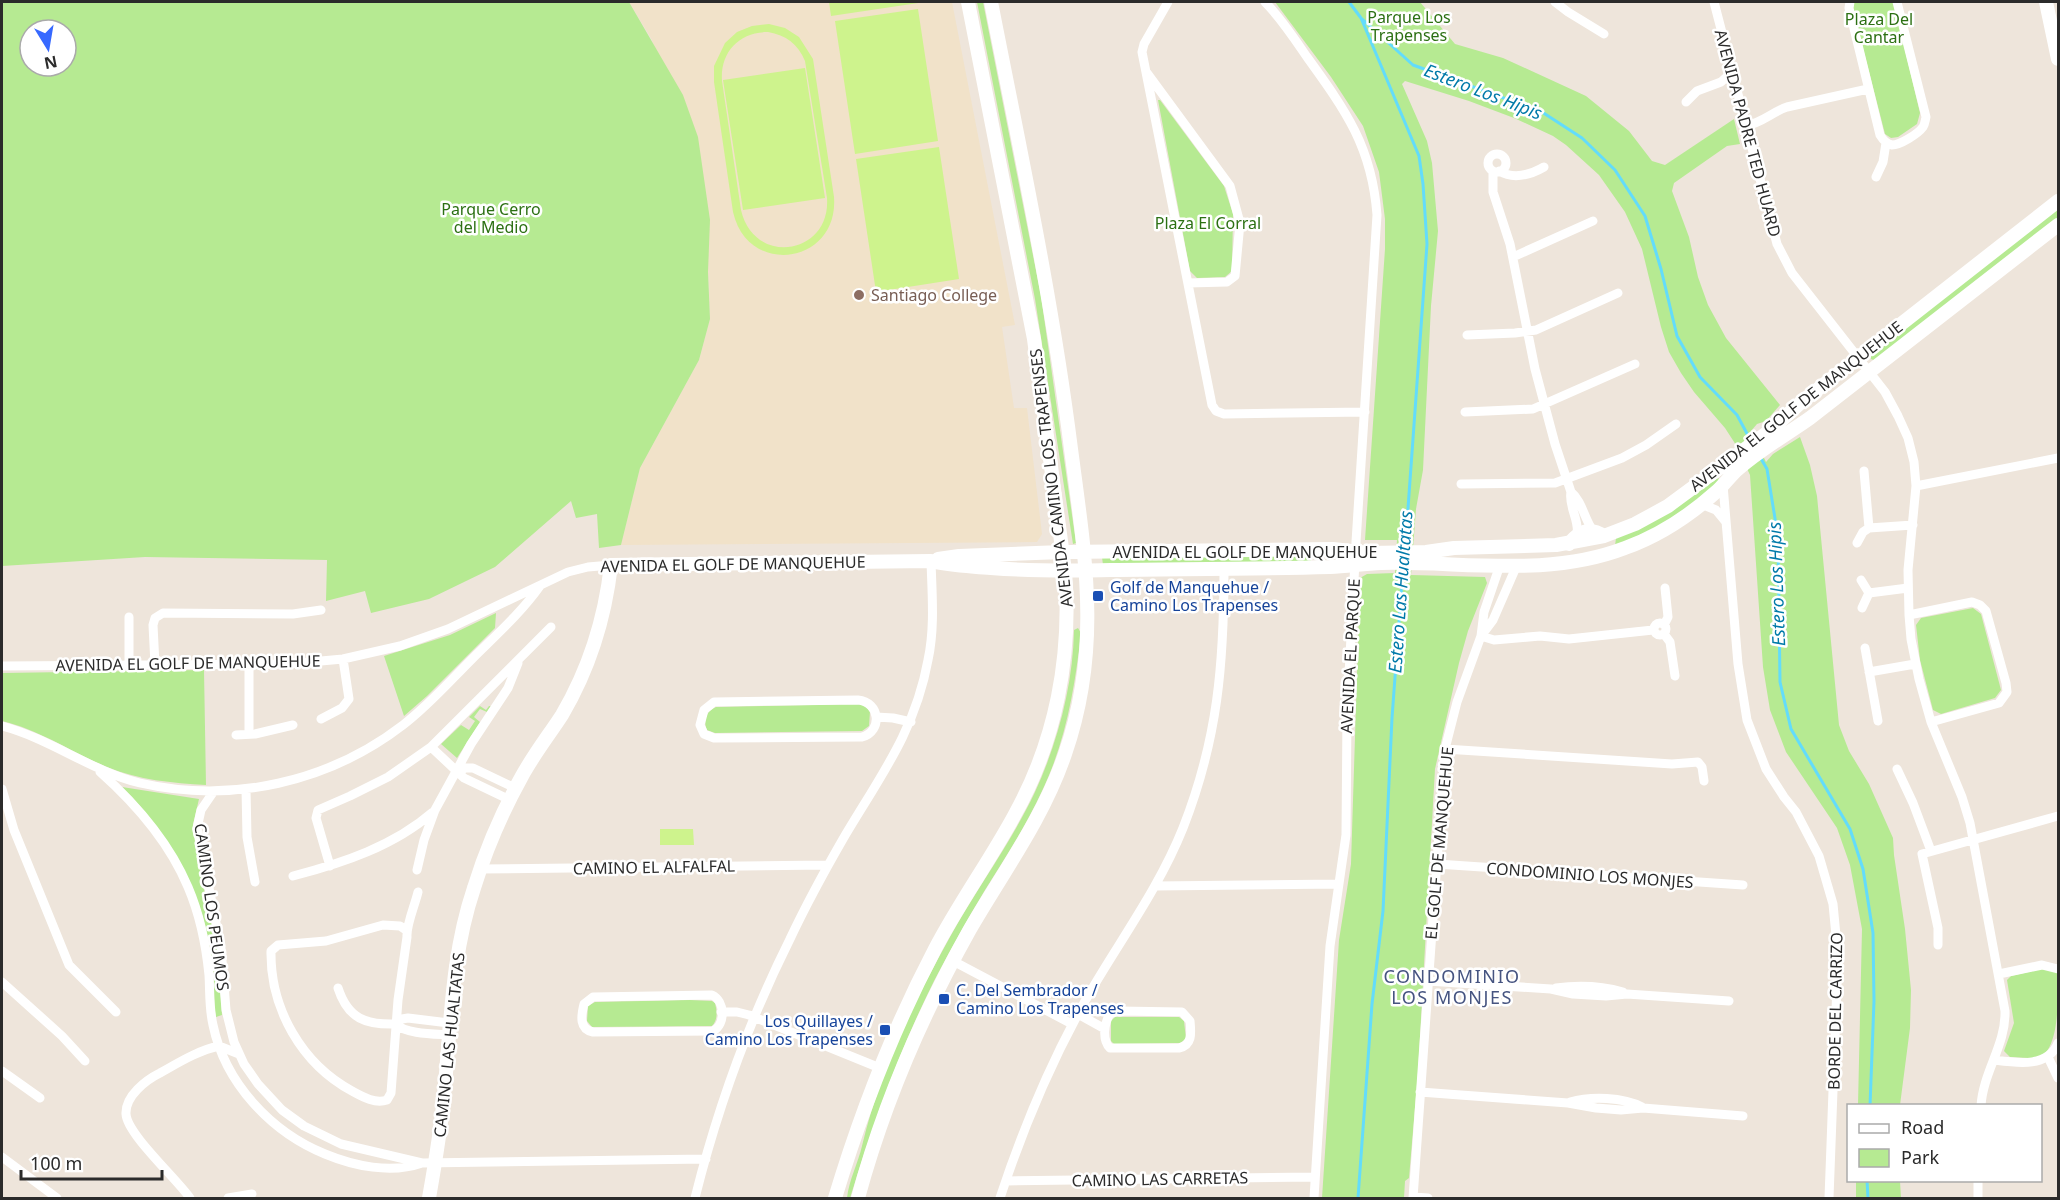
<svg xmlns="http://www.w3.org/2000/svg" width="2060" height="1200" font-family="'Noto Sans',sans-serif">
  <rect width="100%" height="100%" fill="#eee5db"/>
  <!-- education -->
  <path fill="#f1e2c9" d="M629,2H952L1015,325L1002,327L1014,408H1027L1042,534L1037,542L621,545L640,468L699,360L710,319L708,272L652,40Z"/>
  <!-- green -->
  <path fill="#b6ea92" fill-rule="evenodd" d="M2,2H629L683,95L698,137L710,220L708,272L710,319L699,360L640,468L621,545L599,548L597,514L576,518L571,501L495,567L429,599L371,613L365,591L326,601L327,560L145,557L2,566ZM30,30H66V66H30Z
    M977,2H983L1041,296L1076,543L1073,544L1035,299Z
    M1275,2H1420L1455,44L1503,58L1586,96L1629,131L1652,161L1665,165L1734,119L1740,144L1727,146L1674,183L1672,191L1689,237L1698,277L1708,305L1726,338L1780,405L1766,421L1757,424L1751,431L1766,462L1773,454L1800,437L1810,465L1817,496L1839,725L1849,751L1869,784L1893,838L1894,855L1905,929L1911,990L1910,1028L1900,1105H1858L1862,929L1850,865L1837,828L1786,752L1770,710L1763,667L1750,475L1736,445L1725,428L1694,392L1681,373L1669,352L1661,327L1642,249L1625,212L1599,175L1566,145L1553,136L1514,118L1469,101L1405,81L1402,84L1427,141L1432,163L1438,231L1431,306L1423,470L1416,509L1411,575L1485,577L1487,583L1468,631L1459,663L1435,769L1418,1072L1409,1178L1405,1181L1404,1198H1322L1339,940L1351,864L1360,578L1367,574L1395,573L1397,540H1365L1385,249V219L1379,172L1363,126L1331,77Z
    M1854,2H1893L1894,4L1920,113L1917,124L1898,137L1891,138L1885,134L1853,9Z
    M1158,100H1160L1224,186L1233,214L1232,271L1225,277L1197,278L1190,271Z
    M2058,208V218L1876,361L1871,359V355Z
    M1719,478L1715,488L1660,526L1615,546L1616,538L1707,483Z
    M1308,554L1311,557V561L1308,562L1103,565L1102,557Z
    M1973,608L1981,614L2001,690L1995,698L1941,714L1933,710L1920,660L1916,625L1921,618Z
    M496,613L495,628L427,696L404,716L384,656L450,635Z
    M1078,628L1081,633C1075,687 1066,741 1042,791C1026,826 1005,858 985,890C967,920 950,950 934,981C899,1051 873,1124 850,1198H847C849,1180 858,1163 862,1146C879,1073 914,1002 950,937C977,888 1011,843 1035,792C1058,742 1073,685 1074,630Z
    M204,670L206,785C172,783 139,780 107,767C71,752 40,730 2,721V673Z
    M862,704L870,711L869,726L862,731L715,733L707,730C703,721 706,711 716,707Z
    M480,706L486,710L489,706H491L487,712L480,709L474,717L480,722L457,758L441,744L461,725L469,730L475,721L469,717Z
    M122,787L199,799L193,825L200,871L218,953L222,1015L216,1017C213,1000 215,983 213,966C204,893 173,838 122,787Z
    M2041,969L2054,971L2058,974C2058,995 2060,1050 2039,1057C2030,1059 2019,1057 2010,1057L2004,1051L2014,1023L2007,980L2011,976Z
    M690,1000L712,1001L715,1003C717,1011 718,1020 712,1026L592,1027L587,1021L588,1006L595,1002Z
    M1115,1017H1179L1184,1021L1186,1039L1180,1043L1114,1044L1111,1041V1021Z
    M1856,1181H1900L1901,1198H1856Z"/>
  <!-- pitch -->
  <path fill="#cef38d" fill-rule="evenodd" d="M829,2H925L831,16Z
    M918,9L938,141L855,154L835,21Z
    M769,24L785,28L799,37L813,59L834,197C839,264 748,278 733,212L714,82V66L725,43L737,32L752,26ZM768,32C786,35 798,44 805,61L827,198C831,255 754,267 741,210L722,81C720,52 739,32 768,32Z
    M805,68L825,198L743,210L723,80Z
    M939,147L959,279L876,292L856,159Z
    M660,829H693L694,845H660Z"/>
  <g fill="none" stroke-linecap="round" stroke-linejoin="round">
    <!-- stream -->
    <path stroke="#63dcfb" stroke-width="3" d="M1349,2L1361,18L1419,156L1423,184L1427,244L1405,550
      M1361,18L1413,65L1542,112L1582,138L1615,170L1645,216L1661,269L1677,336L1700,377L1737,415L1751,441
      M1760,457L1767,469L1778,537L1780,682L1791,729L1850,829L1863,869L1873,933L1874,1001L1870,1106
      M1867,1180L1868,1198
      M1358,1198L1372,1004L1383,911L1392,718L1403,568"/>
    <!-- street -->
    <path stroke="#fff" stroke-width="9" d="M1168,2L1144,44L1142,52L1212,405L1216,411L1224,414L1365,412
      M1265,2C1281,18 1294,38 1307,57C1346,111 1372,147 1377,215L1356,542L1347,713L1346,835L1330,946L1314,1198
      M1555,2L1568,12L1604,34
      M1714,2L1777,244L1792,273L1885,392L1898,416L1908,438L1914,462L1916,486L1908,570L1909,615L1911,639L1919,679L1931,722L1962,797L1970,823L2005,1011C2006,1045 1983,1072 1981,1106
      M1850,2L1849,8L1880,135C1883,140 1886,144 1892,145C1900,145 1918,134 1923,127C1925,124 1925,121 1926,117L1897,2
      M1147,73L1230,186L1240,223L1235,276L1227,282L1188,283
      M1686,102L1697,91L1721,82L1732,72
      M1745,126C1762,123 1772,112 1787,107L1868,89
      M1488 163a9 9 0 1 1 18 0a9 9 0 1 1-18 0Z
      M1493,171V192L1510,244L1535,369L1555,444L1571,492C1582,501 1584,518 1593,531
      M1499,171C1514,180 1530,175 1544,167
      M1876,177L1883,162L1886,143
      M1513,257L1593,221
      M1467,335L1515,333L1536,330L1618,293
      M1465,412L1533,409L1635,364
      M1864,471L1869,528
      M1461,484L1555,483L1622,458L1646,445L1676,424
      M1723,485L1738,664L1747,720L1766,769L1784,797L1796,812L1819,856L1833,904L1838,957L1829,1198
      M1916,486L2058,458
      M1571,492C1568,507 1580,520 1577,535
      M1701,504L1716,510L1725,521
      M1857,543L1863,532L1869,528L1913,525
      M1861,580L1869,593
      M1869,593L1908,588
      M1862,608L1869,593
      M1909,615L1972,602L1980,605L1986,611L2006,683L2007,692L1999,703L1931,722
      M1654 629a6 6 0 1 1 12 0a6 6 0 1 1-12 0Z
      M1664,625L1668,617L1665,588
      M1664,634L1670,642L1675,676
      M1481,636L1494,640L1540,636L1569,639L1653,630
      M1481,636L1493,620L1517,565
      M1865,648L1878,721
      M249,664V734
      M129,665V617
      M155,665L153,625L155,618L163,613L293,614L321,610
      M2,666L288,664L343,659L400,646L448,629L568,572L588,567L611,565
      M1869,672L1915,664
      M858,700C880,702 883,731 862,737L714,738L704,734L700,725L704,710L714,702Z
      M876,717L893,718L911,722
      M321,719L342,708L349,699L343,659
      M2,726C51,739 91,771 140,783C232,804 329,782 403,725C428,706 449,682 472,659C495,636 521,613 540,586
      M236,735L255,734L293,725
      M431,747L464,778L510,800
      M1445,749L1672,764L1698,762L1702,767L1704,781
      M1897,769L1913,803L1931,851
      M457,771L466,768H473L515,788
      M100,772C136,804 169,842 188,887C200,915 206,945 209,975C210,992 209,1008 213,1025C225,1083 271,1132 325,1154C354,1166 391,1174 422,1163
      M2,789L14,830L69,965L116,1012
      M246,789L247,837L255,882
      M214,791L201,810L197,828L221,948L226,1010L234,1042L244,1064L258,1084L282,1110L304,1126L341,1144L422,1163L706,1159
      M1437,864L1743,885
      M330,866L316,818L318,810L350,796L388,777L431,747L551,627
      M480,869L828,865
      M417,870L424,840L435,810L471,744L508,688L518,663
      M293,876C343,863 394,846 433,812
      M1155,886L1339,884
      M406,930L400,926L383,925L326,941L278,945L271,951C270,1009 302,1064 352,1091C363,1097 375,1104 387,1100L391,1093L398,1000L407,937C406,925 415,905 418,892
      M1938,945V928L1922,854L2058,816
      M953,961L1072,1024
      M1999,974L2042,965L2058,969
      M1428,981L1551,989L1573,994L1606,996L1627,994L1729,1001
      M2,982L62,1036L85,1061
      M338,988C348,1019 366,1025 396,1024L402,1019L408,1018L449,1023
      M1556,988C1577,985 1602,986 1623,992
      M712,995C725,1001 726,1024 713,1031L593,1032C579,1029 581,1016 584,1004L593,997Z
      M1118,1011L1182,1012L1190,1021C1191,1032 1193,1045 1179,1048H1110C1102,1040 1104,1023 1110,1014Z
      M721,1012H737L749,1015L880,1068
      M1078,1014L1105,1029
      M396,1024C405,1034 435,1034 449,1035
      M2048,1057L2058,1078
      M1994,1060C2017,1063 2048,1068 2058,1043
      M2,1071L40,1098
      M1420,1092L1568,1103L1596,1108L1621,1110L1643,1108L1743,1116
      M1570,1102C1591,1096 1623,1097 1642,1107
      M2,1157L57,1198
      M1006,1181L1315,1177
      M1413,1197L1428,1198
      M190,1198C176,1178 127,1134 126,1114C125,1096 146,1080 160,1073C178,1063 199,1050 219,1046L239,1054
      M228,1198L252,1194
      M695,1198C717,1110 749,1021 790,939C806,905 824,872 843,839C879,778 915,732 928,660C935,628 932,594 931,561
      M1000,1198C1023,1128 1052,1059 1089,994C1121,939 1159,888 1183,828C1218,739 1224,663 1224,569
      M1413,1198L1445,749L1457,702L1481,636L1484,612L1500,565
      M1978,1198V1180"/>
    <!-- secondary -->
    <path stroke="#fff" stroke-width="14" d="M2046,2L2058,59
      M1569,544C1579,531 1590,527 1604,536
      M938,559L959,556L1062,552L1333,549L1369,553L1426,552L1454,548L1556,545L1604,536L1635,524L1668,506L1771,430L1799,404L2058,201
      M429,1198C435,1164 441,1130 444,1095C451,1025 451,956 474,888C486,849 502,812 522,776C534,754 549,735 562,715C589,669 605,618 611,565L931,561C950,566 970,566 991,568C1031,571 1071,571 1111,570C1184,569 1257,569 1330,567C1347,566 1364,564 1381,563C1462,561 1547,578 1625,548C1659,536 1689,516 1716,492C1724,485 1730,476 1738,469C1761,449 1786,435 1810,418L2058,225
      M835,1198C861,1112 893,1029 935,949C959,903 989,862 1014,816C1056,741 1072,656 1065,571L1034,339L968,2
      M858,1198C883,1106 922,1015 969,931C1003,872 1043,819 1065,754C1102,648 1085,556 1071,449C1052,298 1020,150 991,2"/>
  </g>
  <!-- markers -->
  <circle fill="#8d6e63" stroke="#fff" stroke-width="2" cx="859" cy="295" r="6"/>
  <g fill="#1a4fb4" stroke="#fff" stroke-width="2">
    <rect x="1092" y="590" width="12" height="12" rx="3"/>
    <rect x="938" y="993" width="12" height="12" rx="3"/>
    <rect x="879" y="1024" width="12" height="12" rx="3"/>
  </g>
  <g text-anchor="middle" stroke-width="5" stroke-linejoin="round" paint-order="stroke">
    <!-- park labels -->
    <g font-size="16" fill="#2c7013" stroke="#fff">
      <text x="1409" y="23">Parque Los<tspan x="1409" dy="18">Trapenses</tspan></text>
      <text x="1879" y="25">Plaza Del<tspan x="1879" dy="18">Cantar</tspan></text>
      <text x="491" y="215">Parque Cerro<tspan x="491" dy="18">del Medio</tspan></text>
      <text x="1208" y="229">Plaza El Corral</text>
    </g>
    <!-- street labels -->
    <g font-size="16" fill="#2b2b2b" stroke="#fff">
      <text transform="translate(1748 133) rotate(75)" y="6">AVENIDA PADRE TED HUARD</text>
      <text transform="translate(1796 406) rotate(-38)" y="6">AVENIDA EL GOLF DE MANQUEHUE</text>
      <text transform="translate(1051 478) rotate(-97)" y="6">AVENIDA CAMINO LOS TRAPENSES</text>
      <text x="1245" y="558">AVENIDA EL GOLF DE MANQUEHUE</text>
      <text transform="translate(733 564) rotate(-1)" y="6">AVENIDA EL GOLF DE MANQUEHUE</text>
      <text transform="translate(1350 656) rotate(-87)" y="6">AVENIDA EL PARQUE</text>
      <text transform="translate(188 663) rotate(-1)" y="6">AVENIDA EL GOLF DE MANQUEHUE</text>
      <text transform="translate(1439 843) rotate(-85)" y="6">EL GOLF DE MANQUEHUE</text>
      <text transform="translate(654 867) rotate(-1)" y="6">CAMINO EL ALFALFAL</text>
      <text transform="translate(1590 875) rotate(4)" y="6">CONDOMINIO LOS MONJES</text>
      <text transform="translate(212 907) rotate(82)" y="6">CAMINO LOS PEUMOS</text>
      <text transform="translate(1835 1011) rotate(-89)" y="6">BORDE DEL CARRIZO</text>
      <text transform="translate(449 1045) rotate(-84)" y="6">CAMINO LAS HUALTATAS</text>
      <text transform="translate(1160 1179) rotate(-1)" y="6">CAMINO LAS CARRETAS</text>
    </g>
    <!-- education labels -->
    <g font-size="16" fill="#785e54" stroke="#fff" text-anchor="start">
      <text x="871" y="301">Santiago College</text>
    </g>
    <!-- transit labels -->
    <g font-size="16" fill="#164399" stroke="#fff" text-anchor="start">
      <text x="1110" y="593">Golf de Manquehue /<tspan x="1110" dy="18">Camino Los Trapenses</tspan></text>
      <text x="956" y="996">C. Del Sembrador /<tspan x="956" dy="18">Camino Los Trapenses</tspan></text>
      <text x="873" y="1027" text-anchor="end">Los Quillayes /<tspan x="873" dy="18">Camino Los Trapenses</tspan></text>
    </g>
    <!-- water labels -->
    <g font-size="18" font-style="italic" fill="#007aa9" stroke="#fff">
      <text transform="translate(1483 92) rotate(21)" y="6">Estero Los Hipis</text>
      <text transform="translate(1777 584) rotate(-92)" y="6">Estero Los Hipis</text>
      <text transform="translate(1401 592) rotate(-86)" y="6">Estero Las Hualtatas</text>
    </g>
    <!-- neighbourhood labels -->
    <g font-size="18" letter-spacing="1.5" fill="#465480" stroke="#fff">
      <text x="1452" y="983">CONDOMINIO<tspan x="1452" dy="21">LOS MONJES</tspan></text>
    </g>
  </g>
  <!-- border -->
  <rect width="2060" height="1200" fill="none" stroke="#2b2b2b" stroke-width="6"/>
  <!-- legend -->
  <rect x="1847" y="1104" width="195" height="78" fill="#ffffff" stroke="#aaaaaa" stroke-width="1.5"/>
  <rect x="1859" y="1124" width="30" height="9" fill="#ffffff" stroke="#aaaaaa" stroke-width="1.5"/>
  <text x="1901" y="1134" font-size="18" fill="#2b2b2b">Road</text>
  <rect x="1859" y="1149" width="30" height="18" fill="#b6ea92" stroke="#aaaaaa" stroke-width="1.5"/>
  <text x="1901" y="1164" font-size="18" fill="#2b2b2b">Park</text>
  <!-- north arrow -->
  <g transform="translate(48 48) rotate(169)"><circle r="28" fill="#ffffff" stroke="#aaaaaa" stroke-width="1.5"/>
  <path d="M0-4.5L10 22L0 15L-10 22Z" fill="#3769ff"/>
  <text y="-9" font-size="16" font-weight="bold" text-anchor="middle" fill="#2b2b2b">N</text>
  </g>
  <!-- scale -->
  <path d="M21 1170v9h141v-9" fill="none" stroke="#2b2b2b" stroke-width="3"/>
  <text x="30" y="1170" font-size="18" fill="#2b2b2b" stroke="#ffffff" stroke-width="4.5" paint-order="stroke">100 m</text>
</svg>
